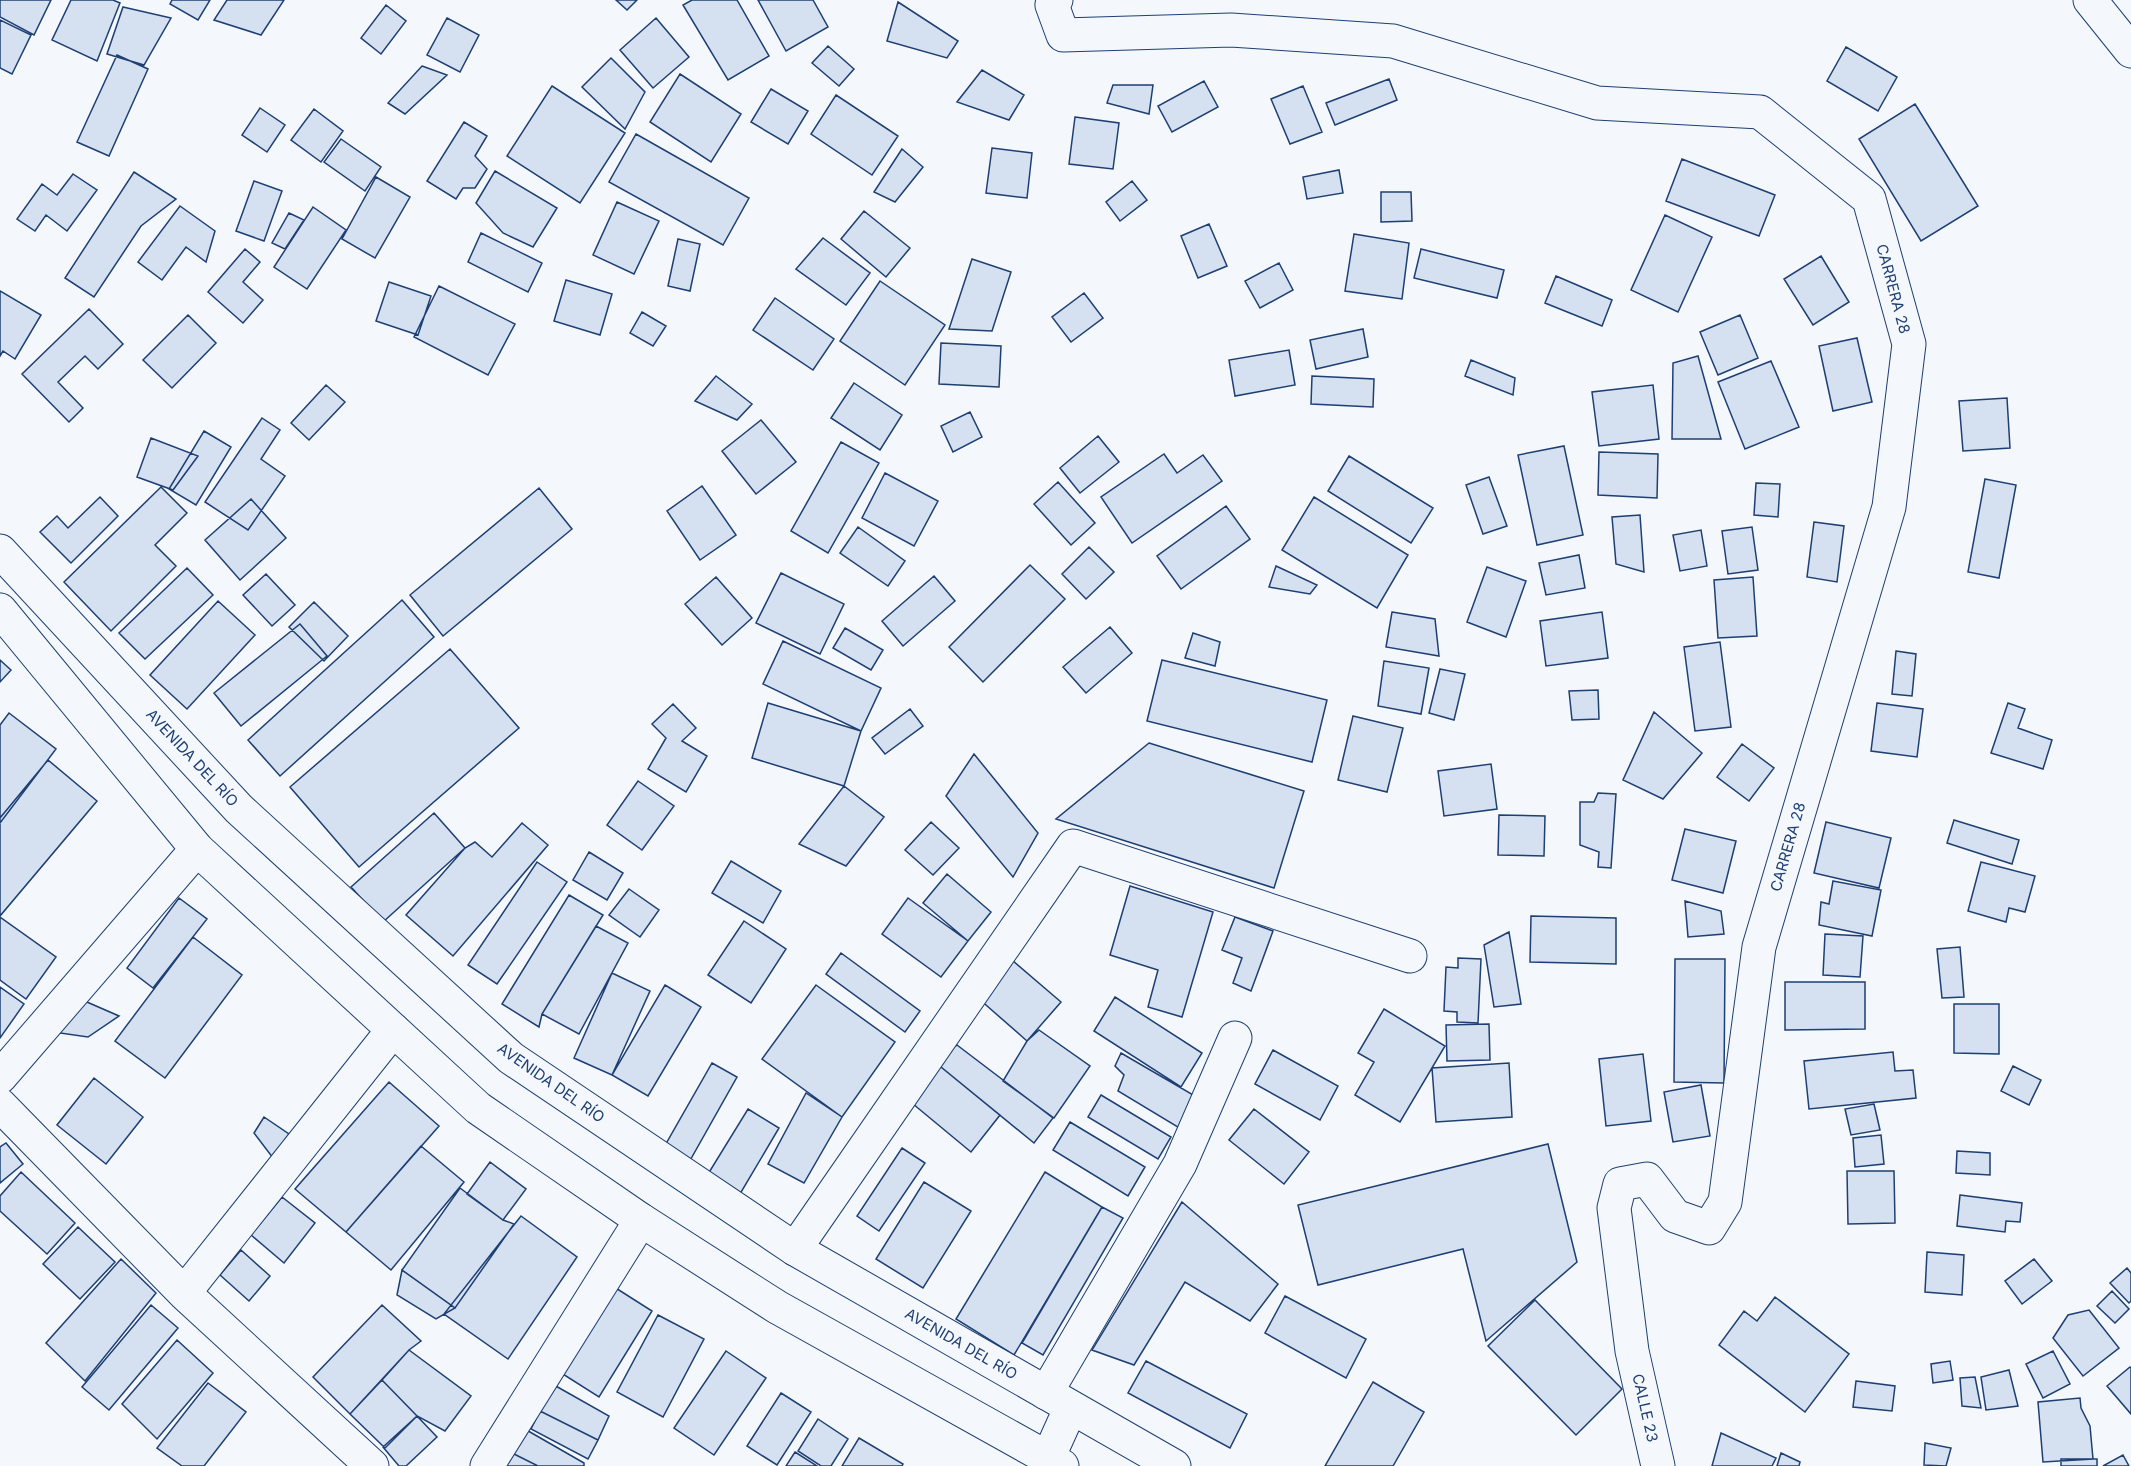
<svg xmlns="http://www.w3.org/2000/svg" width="2131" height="1466" font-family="Inter,sans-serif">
  <rect width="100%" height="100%" fill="#f4f7fb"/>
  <!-- building -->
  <path fill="#d5e0f0" stroke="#1d3f73" stroke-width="1.5" d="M0,0H51L34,35L0,17Z
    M71,0H113L120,3L97,61L52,40Z
    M172,0H210L198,20L170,4Z
    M227,0H284L261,35L214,20Z
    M616,0H637L627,10Z
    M692,0H737L769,56L728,80L683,5Z
    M758,0H813L828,27L786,51Z
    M898,2L958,41L947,58L887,41Z
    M386,5L406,21L381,54L361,38Z
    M123,7L171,18L144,65L107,54Z
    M447,18L479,35L460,72L427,55Z
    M656,18L689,57L653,88L620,50Z
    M0,20L31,35L12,74L0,68Z
    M828,46L854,69L839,86L812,63Z
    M1846,47L1897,77L1878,111L1827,81Z
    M117,55L148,69L109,156L77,142Z
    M611,58L645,92L625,129L582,87Z
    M422,66L447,75L405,114L388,103Z
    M982,70L1024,95L1009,120L957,102Z
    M680,74L741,114L711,162L650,122Z
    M1389,79L1397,100L1335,125L1326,103Z
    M1204,81L1218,107L1172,132L1158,106Z
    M1113,85H1153L1149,114L1107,103Z
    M552,86L625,133L580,203L507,156Z
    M1303,86L1322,132L1290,144L1271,99Z
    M771,89L808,111L788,144L751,122Z
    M836,95L898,136L872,175L811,134Z
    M1915,104L1978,206L1921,241L1859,139Z
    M260,108L285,125L267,152L242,135Z
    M314,109L343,131L321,162L291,140Z
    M1075,117L1119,123L1113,169L1069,164Z
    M464,122L487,136L475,156L487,169L475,188H463L456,199L427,181Z
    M636,134L749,198L723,245L609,182Z
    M341,139L381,167L365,191L324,162Z
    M992,148L1032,153L1027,198L986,193Z
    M902,149L923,167L895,202L874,192Z
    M1682,159L1775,195L1759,236L1666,201Z
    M1339,170L1343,193L1307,199L1303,177Z
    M495,171L557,208L533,247L503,233L476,203Z
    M134,172L176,199L141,226L94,297L65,278Z
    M73,174L97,190L67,231L46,215L35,231L17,219L42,184L57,195Z
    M376,177L410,197L375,258L342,239Z
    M254,181L282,191L264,241L236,231Z
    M1132,181L1147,200L1120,221L1106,202Z
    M1381,192H1411L1412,221L1381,222Z
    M617,202L659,221L634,274L593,255Z
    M180,206L215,231L206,262L186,247L162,280L138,262Z
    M313,207L346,230L307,289L274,267Z
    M864,211L910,248L886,277L841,239Z
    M289,213L304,220L285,249L272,243Z
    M1665,215L1712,237L1678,312L1631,290Z
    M1209,224L1227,266L1198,278L1181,236Z
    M481,233L542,263L528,292L468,262Z
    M1354,234L1409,243L1402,299L1345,291Z
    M823,238L870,273L846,305L796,269Z
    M678,239L700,244L690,291L668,286Z
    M245,249L260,262L243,282L263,300L243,323L208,292Z
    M1421,249L1504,270L1497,298L1414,278Z
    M1821,256L1849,302L1813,325L1784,279Z
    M972,259L1011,272L992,331L949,329Z
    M1279,263L1293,290L1260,308L1245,281Z
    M1556,276L1612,300L1602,326L1545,303Z
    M566,280L612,294L600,335L554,321Z
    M880,281L945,325L905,385L840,341Z
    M389,282L431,296L418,335L376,321Z
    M439,286L515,324L488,375L414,337Z
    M0,291L41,315L15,359L3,351L0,356Z
    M1084,293L1103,318L1071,342L1052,317Z
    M775,298L834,339L813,370L753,330Z
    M89,309L123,344L98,369L85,356L58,382L83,408L69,422L22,374Z
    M642,312L666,326L653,346L630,333Z
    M188,315L216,343L172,388L143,360Z
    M1740,315L1758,358L1718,375L1700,332Z
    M1363,329L1368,357L1316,369L1310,340Z
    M1857,338L1872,402L1833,411L1819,346Z
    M941,343L1001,346L999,387L939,384Z
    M1289,350L1295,385L1235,396L1229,360Z
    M1698,356L1721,439H1672L1673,363Z
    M1471,360L1515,378L1513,395L1465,376Z
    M1771,361L1799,427L1745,449L1718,382Z
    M716,376L752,404L737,420L695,401Z
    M1312,376L1374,379L1373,407L1311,404Z
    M854,383L902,415L880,450L831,418Z
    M326,385L345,402L309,440L291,423Z
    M1653,385L1659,439L1599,446L1592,392Z
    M2007,398L2010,448L1963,451L1959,401Z
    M970,412L982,437L953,452L941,426Z
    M262,418L280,430L261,459L285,476L248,530L205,502Z
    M761,420L796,462L756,494L722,451Z
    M204,431L231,447L196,505L169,489Z
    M1098,436L1119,462L1080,493L1060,468Z
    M151,438L198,456L173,490L137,477Z
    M841,442L879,463L828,553L791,531Z
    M1564,446L1583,535L1537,545L1518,455Z
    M1599,452L1658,454L1657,498L1598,495Z
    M1164,454L1177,473L1203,455L1222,481L1132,543L1101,497Z
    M1349,456L1433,508L1411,543L1328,491Z
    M885,473L938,501L914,546L862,518Z
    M1489,477L1507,526L1483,534L1466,485Z
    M1985,479L2016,485L1999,578L1968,572Z
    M1058,482L1095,523L1071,545L1034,504Z
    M1756,483L1780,484L1778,517L1754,515Z
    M702,486L736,535L700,560L667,511Z
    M161,487L187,513L155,545L176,566L111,631L64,582Z
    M539,488L572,529L443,636L410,595Z
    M100,497L118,516L71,563L40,532L57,516L68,528Z
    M1314,497L1408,555L1377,608L1282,550Z
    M251,499L286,538L240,580L205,540Z
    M1226,506L1250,539L1181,589L1157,556Z
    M1640,515L1644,572L1616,564L1612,517Z
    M1814,522L1844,526L1837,582L1807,577Z
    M858,527L905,561L888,586L840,553Z
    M1752,527L1758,570L1728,574L1722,531Z
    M1701,530L1707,566L1680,571L1673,535Z
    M1089,547L1114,572L1086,599L1062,574Z
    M1579,555L1585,588L1546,595L1539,563Z
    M1030,565L1065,599L983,682L949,647Z
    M1276,566L1317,585L1310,594L1269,587Z
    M1487,567L1526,581L1506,637L1467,622Z
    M187,568L213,595L145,659L119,633Z
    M781,573L844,604L820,654L756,623Z
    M266,574L295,605L272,626L243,595Z
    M934,576L955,601L903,646L882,621Z
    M716,577L752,618L722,645L685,604Z
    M1753,577L1757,636L1718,638L1714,580Z
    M402,600L434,637L280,776L248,740Z
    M218,601L255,635L187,709L150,675Z
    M314,602L348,636L324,661L289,627Z
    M1392,612L1435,619L1439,656L1386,647Z
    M1602,612L1608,658L1546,666L1540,621Z
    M300,624L327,656L241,726L214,693Z
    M1110,627L1132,653L1086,693L1063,667Z
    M845,628L883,650L871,670L833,648Z
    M1193,633L1220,642L1215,666L1185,658Z
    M783,641L881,688L861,731L763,684Z
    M1720,642L1731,727L1695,731L1684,647Z
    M450,649L519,728L359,867L290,787Z
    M1896,651L1916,654L1912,696L1892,694Z
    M0,660L11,670L0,682Z
    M1162,660L1327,700L1312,762L1147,721Z
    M1384,661L1429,668L1421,714L1378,706Z
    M1440,669L1465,674L1454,720L1429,713Z
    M1598,690L1599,719L1572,720L1569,691Z
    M768,703L861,731L844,786L752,758Z
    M1877,703L1923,709L1917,757L1871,751Z
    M2008,703L2025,709L2018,728L2052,740L2043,769L1991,753Z
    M673,704L696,728L682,741L707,756L686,792L648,769L666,738L652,724Z
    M910,709L923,726L885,754L872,738Z
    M1654,712L1702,753L1663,799L1623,780Z
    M9,713L56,749L0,823V725Z
    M1353,716L1403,728L1387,792L1338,780Z
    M1149,743L1304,791L1274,888L1056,819Z
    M1742,744L1774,768L1749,801L1717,777Z
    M974,754L1038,833L1013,877L946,796Z
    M48,760L97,801L0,916V818Z
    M1491,764L1497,809L1444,816L1438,771Z
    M638,781L674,806L642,850L607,825Z
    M844,786L884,817L846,866L799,844Z
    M1598,793L1616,794L1611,868L1598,867L1599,852L1580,845V802H1594Z
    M434,813L465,848L383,922L351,887Z
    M1499,815L1545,816L1544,856L1498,855Z
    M1954,820L2019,840L2012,864L1947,843Z
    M931,822L959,848L933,875L905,850Z
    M1826,822L1891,838L1879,888L1814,873Z
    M522,823L548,845L453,956L406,915L465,848L475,842L492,857Z
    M1685,829L1736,841L1723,893L1672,880Z
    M589,852L623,873L607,900L573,880Z
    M731,861L781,891L763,923L712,893Z
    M537,862L567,882L497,984L468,965Z
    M1981,862L2035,876L2025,912L2009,908L2006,922L1968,911Z
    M947,874L991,912L968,941L923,903Z
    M1833,881L1881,890L1872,936L1819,925L1821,902L1829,904Z
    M1130,886L1213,912L1182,1017L1148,1007L1158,970L1110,955Z
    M629,889L659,910L640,937L609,915Z
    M569,895L603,915L542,1014L539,1027L502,1004Z
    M179,898L207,919L153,988L127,968Z
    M908,898L968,941L941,977L882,934Z
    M1685,901L1721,911L1724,934L1688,937Z
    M1531,916L1616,918V964L1530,962Z
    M0,917L56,957L26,999L0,980Z
    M1235,917L1273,931L1251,991L1233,983L1242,958L1222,950Z
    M744,921L786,949L751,1003L708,975Z
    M596,926L628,943L579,1034L542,1014Z
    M1509,932L1521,1004L1494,1007L1484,945Z
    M1825,934L1863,936L1860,977L1823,975Z
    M193,937L242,975L165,1078L115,1041Z
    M1960,947L1964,997L1942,998L1937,949Z
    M841,953L920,1011L905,1032L826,974Z
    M1458,958L1481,959L1478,1023L1457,1022V1012L1444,1011L1446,967L1458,968Z
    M1675,959H1725L1724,1083L1674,1082Z
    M1012,960L1061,1002L1027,1041L978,998Z
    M612,973L650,991L612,1075L574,1058Z
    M1785,982H1865V1029L1785,1030Z
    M665,985L701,1007L648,1096L612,1075Z
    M816,985L895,1042L842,1117L762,1059Z
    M0,987L24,1004L0,1038Z
    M1115,997L1202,1053L1181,1087L1094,1031Z
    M80,999L119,1016L88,1037L53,1032Z
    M1954,1004H1999V1054L1954,1053Z
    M1384,1009L1445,1046L1400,1122L1355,1095L1374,1062L1358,1053Z
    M1489,1024L1490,1060L1447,1061L1446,1025Z
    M1039,1030L1090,1066L1054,1118L1003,1081L1027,1041Z
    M957,1045L1053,1118L1034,1143L936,1063L927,1062Z
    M1273,1050L1338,1086L1320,1120L1255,1084Z
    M1893,1052L1895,1071L1913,1070L1916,1098L1809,1109L1804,1061Z
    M1121,1053L1195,1096L1181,1129L1118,1091L1124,1075L1115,1066Z
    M1643,1054L1651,1121L1606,1126L1599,1059Z
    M712,1063L737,1077L688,1164L663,1149Z
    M936,1063L1000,1115L971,1152L907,1099Z
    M1509,1063L1512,1117L1436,1122L1432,1068Z
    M2013,1066L2041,1080L2029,1105L2001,1091Z
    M94,1078L143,1117L106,1164L57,1125Z
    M389,1082L439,1126L346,1232L295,1189Z
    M1701,1085L1710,1136L1673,1142L1664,1092Z
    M806,1093L842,1117L804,1183L768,1164Z
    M1101,1095L1171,1137L1158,1159L1088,1117Z
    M1874,1104L1880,1130L1851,1135L1845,1109Z
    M748,1109L779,1128L740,1194L708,1174Z
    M1254,1109L1309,1152L1284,1184L1229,1140Z
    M264,1117L289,1134L273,1158L254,1133Z
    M1070,1122L1145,1167L1128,1196L1053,1150Z
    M1881,1135L1884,1164L1855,1167L1853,1138Z
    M6,1143L23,1164L0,1183V1147Z
    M1548,1144L1577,1262L1486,1341L1463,1249L1318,1285L1298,1205Z
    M421,1146L464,1182L391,1270L346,1232Z
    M902,1148L925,1163L879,1231L857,1216Z
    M1957,1151L1990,1153V1175L1956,1173Z
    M490,1162L526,1189L503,1220L467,1194Z
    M1847,1171H1894L1895,1223L1848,1224Z
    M21,1172L75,1223L47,1254L0,1211V1196Z
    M1045,1172L1102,1207L1014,1355L956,1319Z
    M924,1182L971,1211L923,1288L876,1259Z
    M460,1188L503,1220L514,1224L455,1308L402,1270Z
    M1960,1195L2022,1203L2020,1222L2006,1221L2005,1232L1957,1226Z
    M282,1197L315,1223L284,1263L251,1235Z
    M1182,1202L1278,1284L1250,1321L1185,1282L1134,1365L1092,1350Z
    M1102,1207L1123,1218L1043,1355L1022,1343Z
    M521,1216L577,1257L508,1359L444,1314Z
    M78,1227L115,1262L80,1299L43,1264Z
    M241,1250L270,1276L249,1301L220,1275Z
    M1927,1252L1964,1255L1962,1295L1925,1292Z
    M121,1259L156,1293L85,1381L46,1343Z
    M2034,1259L2052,1281L2022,1304L2005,1281Z
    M2127,1268L2131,1273V1301L2129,1303L2110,1283Z
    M402,1270L455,1308L436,1319L397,1295Z
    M611,1285L652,1311L599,1397L558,1371Z
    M2112,1291L2129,1309L2115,1323L2097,1306Z
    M1285,1296L1366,1339L1346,1378L1265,1333Z
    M1775,1297L1849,1354L1805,1412L1719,1345L1744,1311L1757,1321Z
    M1535,1300L1622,1389L1576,1435L1488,1346Z
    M151,1305L178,1328L109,1410L82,1387Z
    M382,1305L421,1341L409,1350L350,1414L313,1377Z
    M2089,1310L2119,1348L2083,1376L2053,1338L2068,1315Z
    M658,1315L704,1339L663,1417L617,1392Z
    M177,1340L213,1373L157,1439L122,1404Z
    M409,1350L471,1396L445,1431L417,1416L382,1380Z
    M726,1351L766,1378L714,1455L674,1428Z
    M2053,1351L2070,1384L2043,1398L2026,1364Z
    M1146,1361L1247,1414L1230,1448L1128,1393Z
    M1950,1361L1953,1380L1933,1383L1931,1364Z
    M2130,1367L2131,1368V1414L2107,1386Z
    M2009,1370L2018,1406L1986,1410L1981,1377Z
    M1975,1377L1981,1408L1962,1406L1960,1378Z
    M382,1380L417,1416L385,1448L350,1414Z
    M1856,1381L1895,1386L1892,1411L1853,1407Z
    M1373,1382L1424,1412L1393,1466H1325Z
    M208,1383L246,1412L204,1466H182L157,1448Z
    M554,1385L609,1416L598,1440L540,1411Z
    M781,1393L811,1412L777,1465L747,1446Z
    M2080,1398L2081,1408L2090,1426L2093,1459L2043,1462L2038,1402Z
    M540,1411L598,1440L588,1459L531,1429Z
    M417,1416L437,1437L406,1466H399L383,1447Z
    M818,1419L848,1439L831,1466H821L798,1451Z
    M523,1428L584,1463V1466H538L512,1453Z
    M1721,1433L1776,1458L1772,1466H1712Z
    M859,1438L903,1464L902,1466H842Z
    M1925,1443L1951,1448L1946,1466L1924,1465Z
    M795,1452L817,1466H786Z
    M512,1453L538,1466H505Z
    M1781,1453L1800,1462L1799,1466H1777Z
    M2123,1455L2129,1466H2103Z
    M2061,1459H2097V1466H2061Z"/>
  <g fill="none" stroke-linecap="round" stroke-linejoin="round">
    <defs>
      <path id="minor" d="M1056,0L1052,5L1063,35L1231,30L1393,41L1597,103L1760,112L1869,199L1909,344L1889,507L1759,947L1725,1202L1709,1228L1675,1216L1647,1179L1620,1184L1614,1208L1632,1351L1658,1466
        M2090,0L2131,51
        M0,1077L197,849
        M0,1105L184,1293L372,1466
        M795,1249L1073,846L1410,956
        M184,1293L393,1030
        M1046,1393L1180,1164L1235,1038
        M487,1466L641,1220"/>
      <path id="secondary" d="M0,551L239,809L511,1058L795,1249L1174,1466
        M0,610L197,849L478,1108L641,1220L777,1307L1062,1466
        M1048,1458L1071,1407"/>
    </defs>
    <!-- minor casing -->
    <use href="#minor" stroke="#1d3f73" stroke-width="35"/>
    <!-- secondary casing -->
    <use href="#secondary" stroke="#1d3f73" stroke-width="35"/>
    <!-- minor -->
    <use href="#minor" stroke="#f4f7fb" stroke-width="33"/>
    <!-- secondary -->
    <use href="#secondary" stroke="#f4f7fb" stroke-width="33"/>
  </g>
  <g text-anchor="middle" stroke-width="4.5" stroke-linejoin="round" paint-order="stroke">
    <!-- street labels -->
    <g font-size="15" fill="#1d3f73" stroke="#f4f7fb">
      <text transform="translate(1893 289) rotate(75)" y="5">CARRERA 28</text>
      <text transform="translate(192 758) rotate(47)" y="5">AVENIDA DEL RÍO</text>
      <text transform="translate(1788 847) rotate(-74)" y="5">CARRERA 28</text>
      <text transform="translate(551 1083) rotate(35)" y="5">AVENIDA DEL RÍO</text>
      <text transform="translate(961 1344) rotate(30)" y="5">AVENIDA DEL RÍO</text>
      <text transform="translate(1645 1408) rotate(77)" y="5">CALLE 23</text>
    </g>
  </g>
</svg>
